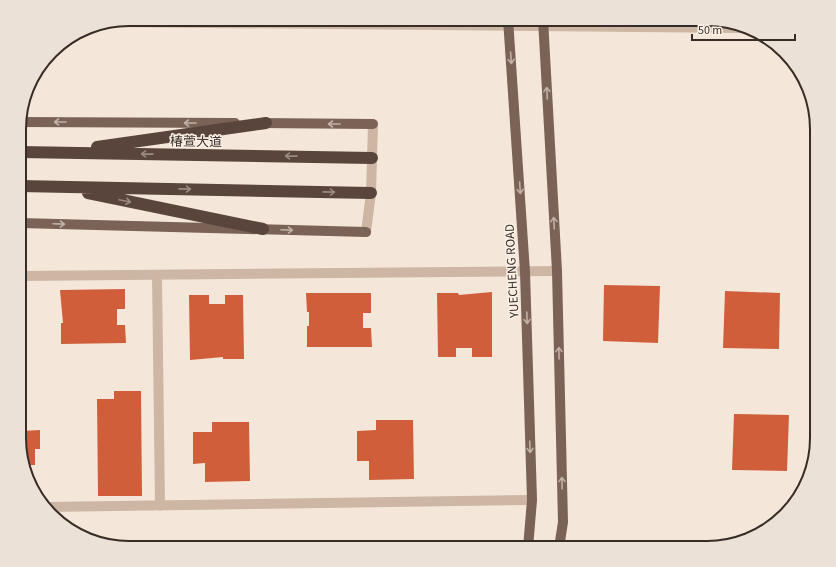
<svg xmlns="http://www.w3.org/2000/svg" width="836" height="567" font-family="'Source Sans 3','Noto Sans SC',sans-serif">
  <rect width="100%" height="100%" fill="#f4e7da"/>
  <!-- building -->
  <path fill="#d15e3b" d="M604,285L660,286L658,343L603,341Z
    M125,289V309H117V325H125L126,343L61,344V323H63L60,290Z
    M725,291L780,293L779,349L723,348Z
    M492,292V357H472V348H456V357H438L437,293H458L459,295Z
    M306,293H371V313H363V328H371L372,347H307V326H309V312H307Z
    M189,295H209V304H225V295H243L244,359H223V357L190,360Z
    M114,391H141L142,496H98L97,399H114Z
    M734,414L789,415L787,471L732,470Z
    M376,420H413L414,479L369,480V461H357V431L376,430Z
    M212,422H249L250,481L205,482V463L193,464V432H212Z
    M40,430V449H35V465H25V468L20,452V438L23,437L22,431Z
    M27,472H31L32,478H35L36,488L32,489Z"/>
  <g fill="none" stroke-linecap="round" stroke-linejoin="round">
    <!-- minor -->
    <path stroke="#cdb7a4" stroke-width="10" d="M110,22L739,28
      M366,232L371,193L373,124
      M157,275L160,506
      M20,276L557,271
      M46,507L532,500"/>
    <!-- major -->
    <path stroke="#7b6256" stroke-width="10" d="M508,19L525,272L532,500L528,548
      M543,19L557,271L563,522L559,548
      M20,122L235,123
      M259,123L373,124
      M20,223L366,232"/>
    <!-- highway -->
    <path stroke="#5a453d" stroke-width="12" d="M97,147L266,123
      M20,152L372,158
      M20,186L371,193
      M88,193L263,229"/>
  </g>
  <!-- one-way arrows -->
  <defs><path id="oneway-shaft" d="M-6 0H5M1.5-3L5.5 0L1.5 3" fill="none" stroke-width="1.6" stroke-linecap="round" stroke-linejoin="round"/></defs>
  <g stroke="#c1b1a5">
    <use href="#oneway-shaft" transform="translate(511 58) rotate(86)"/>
    <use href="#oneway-shaft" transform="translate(547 93) rotate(-93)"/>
    <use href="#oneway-shaft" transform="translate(60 122) rotate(-180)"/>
    <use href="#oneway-shaft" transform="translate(190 123) rotate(-180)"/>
    <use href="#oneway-shaft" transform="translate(334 124) rotate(-180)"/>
    <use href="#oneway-shaft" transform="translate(520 188) rotate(86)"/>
    <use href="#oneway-shaft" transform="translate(554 223) rotate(-93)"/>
    <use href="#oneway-shaft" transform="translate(59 224) rotate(2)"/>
    <use href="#oneway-shaft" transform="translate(287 230) rotate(2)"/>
    <use href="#oneway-shaft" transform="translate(527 318) rotate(88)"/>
    <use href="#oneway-shaft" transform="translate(559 353) rotate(-91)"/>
    <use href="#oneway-shaft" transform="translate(530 447) rotate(88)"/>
    <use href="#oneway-shaft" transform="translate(562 483) rotate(-91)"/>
  </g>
  <g stroke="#9a8a81">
    <use href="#oneway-shaft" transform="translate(147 154) rotate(-179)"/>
    <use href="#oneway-shaft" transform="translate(291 156) rotate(-179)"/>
    <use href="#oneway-shaft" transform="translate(185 189) rotate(1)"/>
    <use href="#oneway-shaft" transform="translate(329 192) rotate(1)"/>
    <use href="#oneway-shaft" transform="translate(125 201) rotate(12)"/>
  </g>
  <g text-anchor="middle" stroke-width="3" stroke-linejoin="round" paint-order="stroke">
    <!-- street labels -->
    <g font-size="13" fill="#382c27" stroke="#fbf1e6">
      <text transform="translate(196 141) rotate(1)" y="5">椿萱大道</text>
      <text transform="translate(511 271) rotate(-93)" y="5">YUECHENG ROAD</text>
    </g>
  </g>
  <!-- crop -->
  <path d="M0 0H836V567H0ZM129 26H707A103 103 0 0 1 810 129V438A103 103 0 0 1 707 541H129A103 103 0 0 1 26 438V129A103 103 0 0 1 129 26Z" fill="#ebe1d7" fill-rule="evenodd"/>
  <path fill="none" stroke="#382c27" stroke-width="2" d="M129 26H707A103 103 0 0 1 810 129V438A103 103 0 0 1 707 541H129A103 103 0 0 1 26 438V129A103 103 0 0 1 129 26Z"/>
  <!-- scale -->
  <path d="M692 34v6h103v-6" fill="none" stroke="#382c27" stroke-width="2"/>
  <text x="698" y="34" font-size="12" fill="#382c27" stroke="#fbf1e6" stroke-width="3" paint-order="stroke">50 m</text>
</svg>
